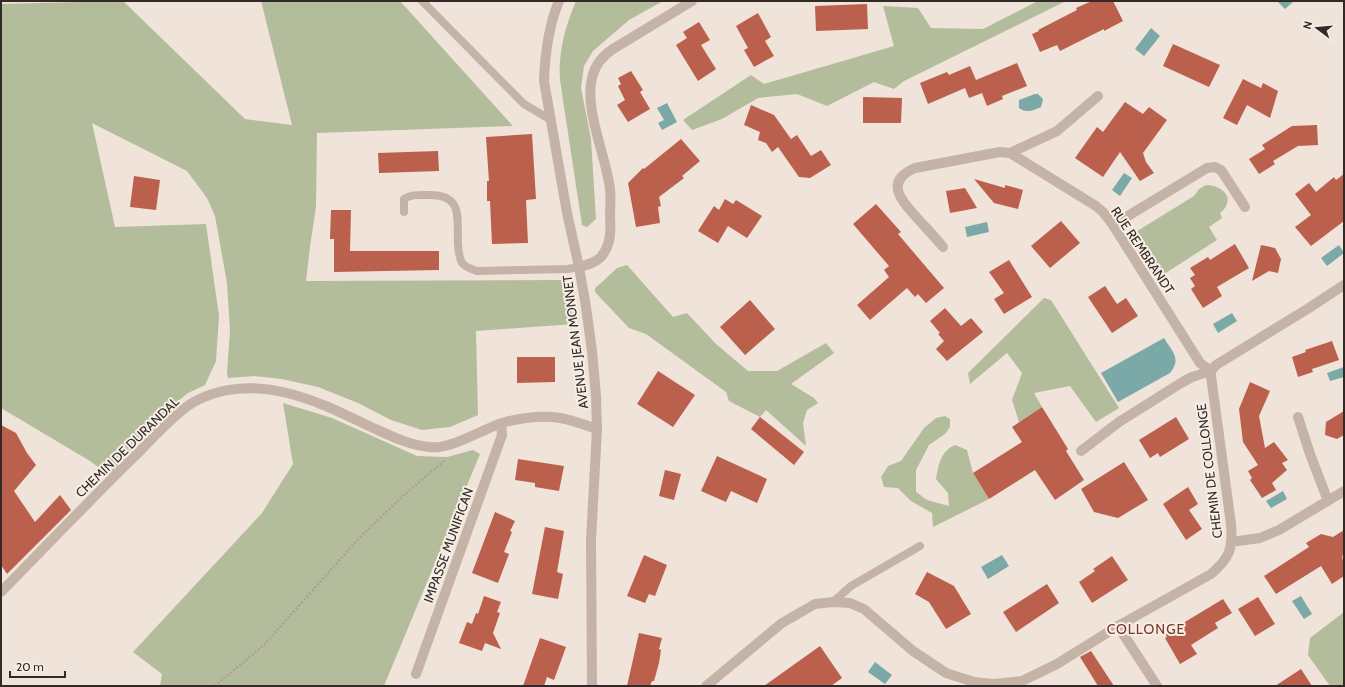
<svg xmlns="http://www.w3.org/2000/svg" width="1345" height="687" font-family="Cabin,sans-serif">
  <rect width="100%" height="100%" fill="#efe3da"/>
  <!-- green -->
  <path fill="#b3bc9b" d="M123,1L245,119L292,125L261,1H400L513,126L317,133L316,206L310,247L306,281L566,280L574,324L476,331L478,415L450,427L422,430L391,420L358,403L318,387L282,379L254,376L228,378L227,373L230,330L227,283L215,216L207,198L187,171L92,123L115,227L206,224L219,316L216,361L205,385L188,393L173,405L109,475L90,461L1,408V4Z
    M576,1H663L629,20L593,51L584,66L581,88L591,139L596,219L587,227L582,225L560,80C558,52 565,27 576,1Z
    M1038,1H1066L904,81L894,89L874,82L827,106L797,94L758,98L722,119L692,130L683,120L751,75L764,84L894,46L883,6L918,8L931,28L983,29Z
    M1206,185C1217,185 1233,193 1226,206C1225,209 1222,211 1220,213L1222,218L1209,227L1217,240L1161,276L1134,233L1194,196L1199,189Z
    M627,265L673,317L687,313L716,344L748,371H777L826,343L834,353L791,384L814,398L818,403L807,410L803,423L806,446L766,410L760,417L729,401L726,392L646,334L629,328L595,292V288L601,283L617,268Z
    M1044,298L1051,300L1119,408L1096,422L1070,386L1034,393L1042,407L1019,422L1012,400L1022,373L1007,353L970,384L968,373Z
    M283,403L332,418L417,456L447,457L473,450L480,454L384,686H160L162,674L133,652L262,513L293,464Z
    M945,416L950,419V427L945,434L929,445L916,470V492L927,500L949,506L948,493L936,479C939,464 940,452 955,445L967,450L973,473L989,499L933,527L932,513L911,501L898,488L884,487L881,477L888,466L901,461L924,428L936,418Z
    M1344,612V686H1330L1308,655L1310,638Z"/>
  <!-- water -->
  <path fill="#7ba9a8" d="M1279,1H1294L1285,9L1278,2Z
    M1151,28L1160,36L1144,56L1135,49Z
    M1035,94H1038L1043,99L1041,107C1034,111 1025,113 1019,108V100Z
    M667,103L677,122L662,130L658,123L664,120L657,108Z
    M1124,173L1132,178L1120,196L1112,190Z
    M987,222L989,232L967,237L965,227Z
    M1339,245L1344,253L1327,266L1321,258Z
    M1232,313L1237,321L1218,333L1213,324Z
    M1164,338C1172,351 1182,359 1170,373L1118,402L1101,373Z
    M1344,367V377L1330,381L1327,373Z
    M1283,491L1287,499L1271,508L1266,501Z
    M1002,555L1009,566L988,579L981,567Z
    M1301,596L1312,614L1304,619L1292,601Z
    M875,662L892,675L885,684L868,672Z"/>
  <!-- building -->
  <path fill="#bb604c" d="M1092,1H1113L1123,21L1104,31V29L1060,51L1057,45L1040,52L1032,34L1039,31L1038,30L1077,10L1076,8Z
    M867,4L868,29L816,31L815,6Z
    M758,13L771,37L765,41L774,56L754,67L744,50L748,48L736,26Z
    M699,22L710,40L701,45L716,69L698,81L676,45L687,38L683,32Z
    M1173,44L1220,65L1209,87L1163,66Z
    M1017,63L1027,86L1002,96L1003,99L987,106L982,93L969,98L965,88L928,104L920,83L947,72L949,75L970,66L976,80Z
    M631,71L643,90L640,92L650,109L628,122L617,105L625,100L618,86L621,84L618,78Z
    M1243,79L1261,88L1263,83L1278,91L1270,118L1247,105L1237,125L1223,118Z
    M863,97L902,98L901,123H863Z
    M1125,102L1143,114L1149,107L1167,120L1143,153L1146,162L1154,173L1140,181L1120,152L1103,177L1075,158L1097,127L1103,132Z
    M751,105L774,115L791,139L797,135L811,156L821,150L831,165L810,178L799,177L778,147L772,152L766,143L758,140L760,132L744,125Z
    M1317,125L1318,145L1298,146L1273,161L1275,164L1259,174L1249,159L1265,149L1262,145L1292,126Z
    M532,134L536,199L526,200L528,243L492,244L490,201H487V181H489L486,137Z
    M681,139L700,161L682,176L684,178L659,197L661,206L658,207L660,223L636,227L628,183L643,168L644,169Z
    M438,151L439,171L379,173L378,153Z
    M1344,174V221L1311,246L1295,227L1311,215L1295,194L1309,183L1316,192L1334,177L1336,180Z
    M134,176L160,180L156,210L130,207Z
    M974,179L1005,188V185L1023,190L1018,209L994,203Z
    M965,188L977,208L950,213L946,191Z
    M725,199L733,204L736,200L762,216L747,238L728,226L718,243L698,231L714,206L719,210Z
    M876,204L901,232L898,234L944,288L926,303L918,294L915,297L907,288L870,320L857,305L889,277L884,270L889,266L853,224Z
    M331,210H351L350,251H439V270L334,272V239H330Z
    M1061,221L1080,243L1050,268L1031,246Z
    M1235,244L1249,268L1217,287L1222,296L1203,308L1191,289L1195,286L1190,278L1195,275L1190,268L1208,257L1210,260Z
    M1261,245L1275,248L1281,259L1278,273L1269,271L1252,281Z
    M1009,260L1032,297L1004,314L994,299L1004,293L989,272Z
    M1105,286L1117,304L1126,298L1138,316L1112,333L1088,297Z
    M750,300L775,329L745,355L720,327Z
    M945,308L961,326L971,318L983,332L947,361L936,349L944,341L938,334L940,333L930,321Z
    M1332,341L1339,360L1312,369L1313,372L1298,377L1292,357L1306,352L1305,350Z
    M517,357H555V382L517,383Z
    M658,371L695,395L673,427L637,404Z
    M1250,382L1270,391L1259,416L1265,448L1274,442L1288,460L1282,463L1287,470L1272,483L1276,490L1262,498L1250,480L1252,478L1248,471L1258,465L1243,442L1239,409Z
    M1042,407L1068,449L1066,451L1084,480L1055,500L1035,470L989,499L973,473L1022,442L1012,427Z
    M1344,411V435L1337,439L1325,435L1326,422Z
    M760,417L804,452L794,465L751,429Z
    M1176,417L1189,439L1160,457L1158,453L1150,458L1139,440Z
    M1,425L16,433L27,453L36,465L14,491L35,522L60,495L71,510L7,574L1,565Z
    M717,456L767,479L757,503L731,491L726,502L701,491Z
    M518,459L564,466L559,491L535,487V483L515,480Z
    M1124,462L1148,500L1118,518L1094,512L1081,489Z
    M665,470L681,474L674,500L659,496Z
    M1188,487L1198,504L1189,510L1202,529L1186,540L1163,504Z
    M495,512L515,521L510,531L512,532L504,552L509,554L498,583L472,573Z
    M545,527L564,531L557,572L563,574L558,599L532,594Z
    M1344,530V550L1342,558L1344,561V576L1332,584L1321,566L1276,594L1264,576L1309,547L1306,543L1321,534L1333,537Z
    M644,555L667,565L655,596L649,594L645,603L627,596Z
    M1112,556L1128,580L1092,603L1079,582L1095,571L1093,569Z
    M927,572L954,586L971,614L946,629L929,602L915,594Z
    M1047,584L1059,603L1016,632L1003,612Z
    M484,596L501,602L497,612L500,613L493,633L501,649L485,643L482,651L459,643L467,622L472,624L476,613L478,614Z
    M1258,597L1275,624L1255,636L1238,609Z
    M1223,599L1232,613L1215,623L1218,628L1191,645L1197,654L1180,664L1165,638L1167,637L1165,634Z
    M639,633L662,638L659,649L661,650L659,663L654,681H652L650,686H627Z
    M540,638L566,647L554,680L547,677L544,686H523Z
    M820,646L842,678L831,686H764Z
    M1091,651L1114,686H1098L1080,657Z
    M1301,669L1312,686H1275Z"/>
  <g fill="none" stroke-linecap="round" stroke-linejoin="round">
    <!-- path -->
    <path stroke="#b19d91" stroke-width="2.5" stroke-dasharray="2 2" stroke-linecap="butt" d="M215,686L264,645L362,535L404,495L444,461"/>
    <!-- service -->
    <path stroke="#c5b3a7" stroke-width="8" d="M422,1L524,104L551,120
      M404,212V199C412,194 418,195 428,195C469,194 454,226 459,253C460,257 460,261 463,264C467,268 472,269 477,271L568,269L579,267
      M833,602L851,586L920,546"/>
    <!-- minor -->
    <path stroke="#c5b3a7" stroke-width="10" d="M559,1C548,27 545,53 544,81L567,213L579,267L586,307L592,351L596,396L597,429L591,540L592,686
      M1010,153L1057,131L1098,96
      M1113,225L1207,168L1215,167L1221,170L1245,207
      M943,247C935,237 926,228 918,219C902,201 883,182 915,168L1000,152L1010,153L1096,206L1103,212L1113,225L1200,363L1211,371
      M579,267C587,265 595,263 601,257C611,245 611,231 610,216C610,207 611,198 610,189C606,156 584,109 592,78C595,65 602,56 613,49L692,1
      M1298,417L1310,454L1328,501
      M1081,451L1119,422L1181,383L1192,377L1211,371
      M1231,542L1260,538L1279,530L1344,491
      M1,592C46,546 90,500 136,455C152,439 173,415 192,403C219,387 253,385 283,392C314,399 342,413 371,427C389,435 408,445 429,447C450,450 481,430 502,423C520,418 541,415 560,418C572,420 585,425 597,429
      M1118,626L1157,686
      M416,674L502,435L501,424
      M706,686L782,623L815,604L833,602L850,603L864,609L913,651L946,673L974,682L993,684L1022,681L1057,664L1118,626L1211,574C1230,558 1233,548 1231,524L1211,376V371L1216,365L1309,308L1344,285"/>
  </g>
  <g text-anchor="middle" stroke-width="4" stroke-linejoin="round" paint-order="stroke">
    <!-- street labels -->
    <g font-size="13" fill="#332a27" stroke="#f7eee5">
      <text transform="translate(1143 250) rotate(56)" y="5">RUE REMBRANDT</text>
      <text transform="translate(575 342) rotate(-97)" y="5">AVENUE JEAN MONNET</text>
      <text transform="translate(127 447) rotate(-44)" y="5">CHEMIN DE DURANDAL</text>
      <text transform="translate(1209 471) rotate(-97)" y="5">CHEMIN DE COLLONGE</text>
      <text transform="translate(448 545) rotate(-70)" y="5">IMPASSE MUNIFICAN</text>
    </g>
    <!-- neighbourhood labels -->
    <g font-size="14" letter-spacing="1" fill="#7a3627" stroke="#f7eee5">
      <text x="1146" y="634">COLLONGE</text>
    </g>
  </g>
  <!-- border -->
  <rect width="1345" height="687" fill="none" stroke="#332a27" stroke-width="4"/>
  <!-- north arrow -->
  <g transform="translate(1317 28) rotate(286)" stroke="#f7eee5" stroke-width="3" paint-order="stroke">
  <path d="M0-3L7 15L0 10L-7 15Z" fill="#332a27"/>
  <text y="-6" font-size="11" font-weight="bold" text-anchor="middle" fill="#332a27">N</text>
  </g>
  <!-- scale -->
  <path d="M10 671v6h55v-6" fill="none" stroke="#332a27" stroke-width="2"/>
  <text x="16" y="671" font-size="12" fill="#332a27" stroke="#f7eee5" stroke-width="3" paint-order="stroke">20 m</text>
</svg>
